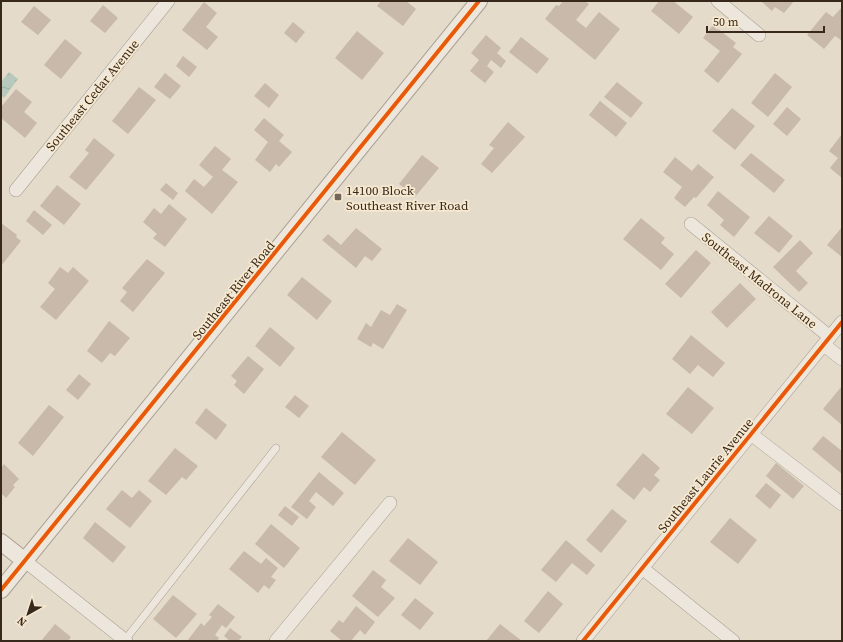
<svg xmlns="http://www.w3.org/2000/svg" width="843" height="642" font-family="'Source Serif 4',serif">
  <defs>
    <pattern id="water-ripples" width="26" height="14" patternUnits="userSpaceOnUse"><rect width="26" height="14" fill="#b6c9bc"/><path d="M2 4q2-2 4 0t4 0M15 11q2-2 4 0t4 0" fill="none" stroke="#9dada1"/></pattern>
  </defs>
  <rect width="100%" height="100%" fill="#e4dbca"/>
  <!-- water -->
  <path fill="url(#water-ripples)" d="M9,72L18,79L4,98L1,95V82Z"/>
  <!-- building -->
  <path fill="#c8b9ab" d="M381,1H406L416,9L403,26L377,6Z
    M563,1H585L589,4L576,20L586,28L599,12L620,29L595,60L545,19L556,5L559,6Z
    M659,1H673L693,17L679,34L651,11Z
    M761,1H794L784,13L775,7L772,11Z
    M204,2L217,13L206,27L218,37L207,50L182,30Z
    M103,5L118,18L105,33L90,21Z
    M34,6L51,20L38,35L21,22Z
    M842,7V39L841,40L835,36L824,49L807,35L826,12L833,17Z
    M293,22L305,32L296,43L284,33Z
    M713,25L736,43L733,47L742,54L718,83L704,71L720,51L703,38Z
    M357,31L384,53L362,80L335,58Z
    M486,35L501,48L497,53L506,61L501,68L491,60L487,66L494,72L485,83L470,71L479,60L471,53Z
    M521,37L549,59L537,74L509,52Z
    M65,39L82,53L61,79L44,65Z
    M183,56L197,67L189,77L176,66Z
    M165,73L181,86L170,99L154,87Z
    M775,73L792,87L768,117L751,103Z
    M617,82L643,103L631,118L604,97Z
    M265,83L279,95L269,108L254,96Z
    M139,87L156,100L128,134L112,121Z
    M16,89L32,102L24,112L37,123L25,138L1,118V107Z
    M600,101L627,123L616,137L589,115Z
    M787,107L801,119L787,136L773,124Z
    M732,108L755,126L735,150L712,131Z
    M264,118L284,135L279,141L292,152L279,167L276,164L270,172L255,160L268,142L254,130Z
    M508,122L525,137L492,173L481,164L494,148L489,145Z
    M842,134V178L830,168L838,158L829,151Z
    M94,138L115,155L86,190L69,177L89,153L85,150Z
    M215,146L231,159L222,170L238,182L212,214L185,191L194,179L204,187L213,177L199,165Z
    M751,153L785,180L774,193L740,165Z
    M422,155L439,168L415,197L399,184Z
    M675,157L692,171L698,164L714,177L696,198L694,197L685,207L674,198L682,187L663,172Z
    M166,183L178,193L173,200L160,190Z
    M57,185L81,204L64,225L40,206Z
    M718,191L750,217L734,237L720,225L724,220L707,205Z
    M169,204L187,219L165,247L153,238L157,234L143,222L154,208L161,214Z
    M34,210L52,225L43,235L26,221Z
    M769,216L793,236L779,253L754,233Z
    M641,218L665,238L661,243L674,254L661,270L623,239Z
    M1,223L17,235L16,237L21,241L1,266Z
    M842,227V257L827,245Z
    M356,228L382,249L372,261L365,256L356,268L322,240L328,234L341,245Z
    M800,240L813,253L796,271L808,283L799,292L773,267Z
    M696,250L711,263L681,298L665,284Z
    M147,259L165,273L133,312L120,301L127,292L122,288Z
    M60,267L68,273L73,267L89,281L56,320L40,307L55,289L48,283Z
    M302,277L332,301L317,320L287,295Z
    M740,283L756,299L727,328L711,312Z
    M397,304L407,310L383,349L373,343L371,347L357,339L366,323L371,327L381,310L390,315Z
    M109,321L130,338L115,356L110,353L102,363L87,351Z
    M270,327L295,348L280,367L255,346Z
    M691,335L725,363L713,377L698,365L690,374L672,359Z
    M248,356L264,369L244,394L234,385L237,381L231,376Z
    M79,374L91,384L78,400L66,390Z
    M842,386V425L823,409Z
    M688,387L714,408L692,434L666,414Z
    M295,395L309,406L299,418L285,407Z
    M49,405L64,417L33,456L18,443Z
    M206,408L227,425L216,440L195,423Z
    M342,432L376,460L355,485L321,457Z
    M823,436L842,451V474L812,449Z
    M175,448L198,466L186,480L182,477L166,495L148,481Z
    M643,453L660,468L654,475L660,480L650,492L644,487L634,500L616,485Z
    M776,463L804,486L793,499L766,476Z
    M4,464L19,479L13,485L15,487L6,498L1,493V468Z
    M319,472L344,493L333,506L316,492L309,501L316,507L307,519L291,507Z
    M766,483L781,495L770,509L755,496Z
    M122,490L132,498L139,490L152,501L130,528L106,509Z
    M285,506L299,517L292,526L278,515Z
    M612,509L627,521L601,553L586,540Z
    M730,518L757,540L738,564L710,542Z
    M95,522L126,547L113,563L83,538Z
    M271,524L300,548L284,568L255,544Z
    M408,538L438,562L420,585L389,561Z
    M566,540L595,565L587,575L572,563L556,582L541,570Z
    M244,551L261,564L266,558L278,568L271,577L276,580L269,589L264,585L258,593L229,569Z
    M373,570L386,580L381,587L395,598L378,617L352,596Z
    M548,591L563,604L539,633L524,621Z
    M173,595L197,614L176,638L153,619Z
    M415,598L434,613L420,630L401,615Z
    M218,604L235,617L226,628L222,625L215,635L219,638L217,641H187L201,623L204,626L212,617L209,615Z
    M356,606L375,622L365,635L360,630L351,641H342L330,631L339,620L343,623Z
    M55,624L71,637L68,641H41Z
    M500,624L522,641H486Z
    M230,628L242,637L238,641H230L224,636Z"/>
  <g fill="none" stroke-linecap="round" stroke-linejoin="round">
    <defs>
      <path id="service" d="M125,640L276,448"/>
      <path id="minor" d="M718,1L759,35
        M16,190L168,1
        M691,224L830,337
        M824,345L842,359
        M751,434L842,504
        M25,561L126,641
        M642,568L733,641
        M276,641L390,503
        M583,641L842,322"/>
      <path id="tertiary" d="M1,542L25,561
        M1,590L479,1"/>
    </defs>
    <!-- service casing -->
    <use href="#service" stroke="#a9a094" stroke-width="8"/>
    <!-- minor casing -->
    <use href="#minor" stroke="#a9a094" stroke-width="14"/>
    <!-- tertiary casing -->
    <use href="#tertiary" stroke="#a9a094" stroke-width="18"/>
    <!-- service -->
    <use href="#service" stroke="#ece6dd" stroke-width="7"/>
    <!-- minor -->
    <use href="#minor" stroke="#ece6dd" stroke-width="13"/>
    <!-- tertiary -->
    <use href="#tertiary" stroke="#ece6dd" stroke-width="16"/>
    <defs>
      <path id="cycleway" d="M1,590L479,1
        M583,641L842,322"/>
    </defs>
    <!-- cycleway casing -->
    <use href="#cycleway" stroke="#f7e9cf" stroke-width="6"/>
    <!-- cycleway -->
    <use href="#cycleway" stroke="#e8590c" stroke-width="4"/>
  </g>
  <!-- markers -->
  <rect fill="#746759" stroke="#f7e9cf" stroke-width="1.5" x="334" y="193" width="8" height="8" rx="2"/>
  <g text-anchor="middle" stroke-width="3.5" stroke-linejoin="round" paint-order="stroke">
    <!-- street labels -->
    <g font-size="13" fill="#38281c" stroke="#f7e9cf">
      <text transform="translate(92 95) rotate(-51)" y="5">Southeast Cedar Avenue</text>
      <text transform="translate(760 280) rotate(39)" y="5">Southeast Madrona Lane</text>
      <text transform="translate(233 290) rotate(-51)" y="5">Southeast River Road</text>
      <text transform="translate(705 475) rotate(-51)" y="5">Southeast Laurie Avenue</text>
    </g>
    <!-- poi labels -->
    <g font-size="13" fill="#38281c" stroke="#f7e9cf" text-anchor="start">
      <text x="346" y="195">14100 Block<tspan x="346" dy="15">Southeast River Road</tspan></text>
    </g>
  </g>
  <!-- border -->
  <rect width="843" height="642" fill="none" stroke="#38281c" stroke-width="4"/>
  <!-- north arrow -->
  <g transform="translate(28 614) rotate(219)" stroke="#f7e9cf" stroke-width="3" paint-order="stroke">
  <path d="M0-3L7 15L0 10L-7 15Z" fill="#38281c"/>
  <text y="-6" font-size="11" font-weight="bold" text-anchor="middle" fill="#38281c">N</text>
  </g>
  <!-- scale -->
  <path d="M707 26v6h117v-6" fill="none" stroke="#38281c" stroke-width="2"/>
  <text x="713" y="26" font-size="12" fill="#38281c" stroke="#f7e9cf" stroke-width="3" paint-order="stroke">50 m</text>
</svg>
